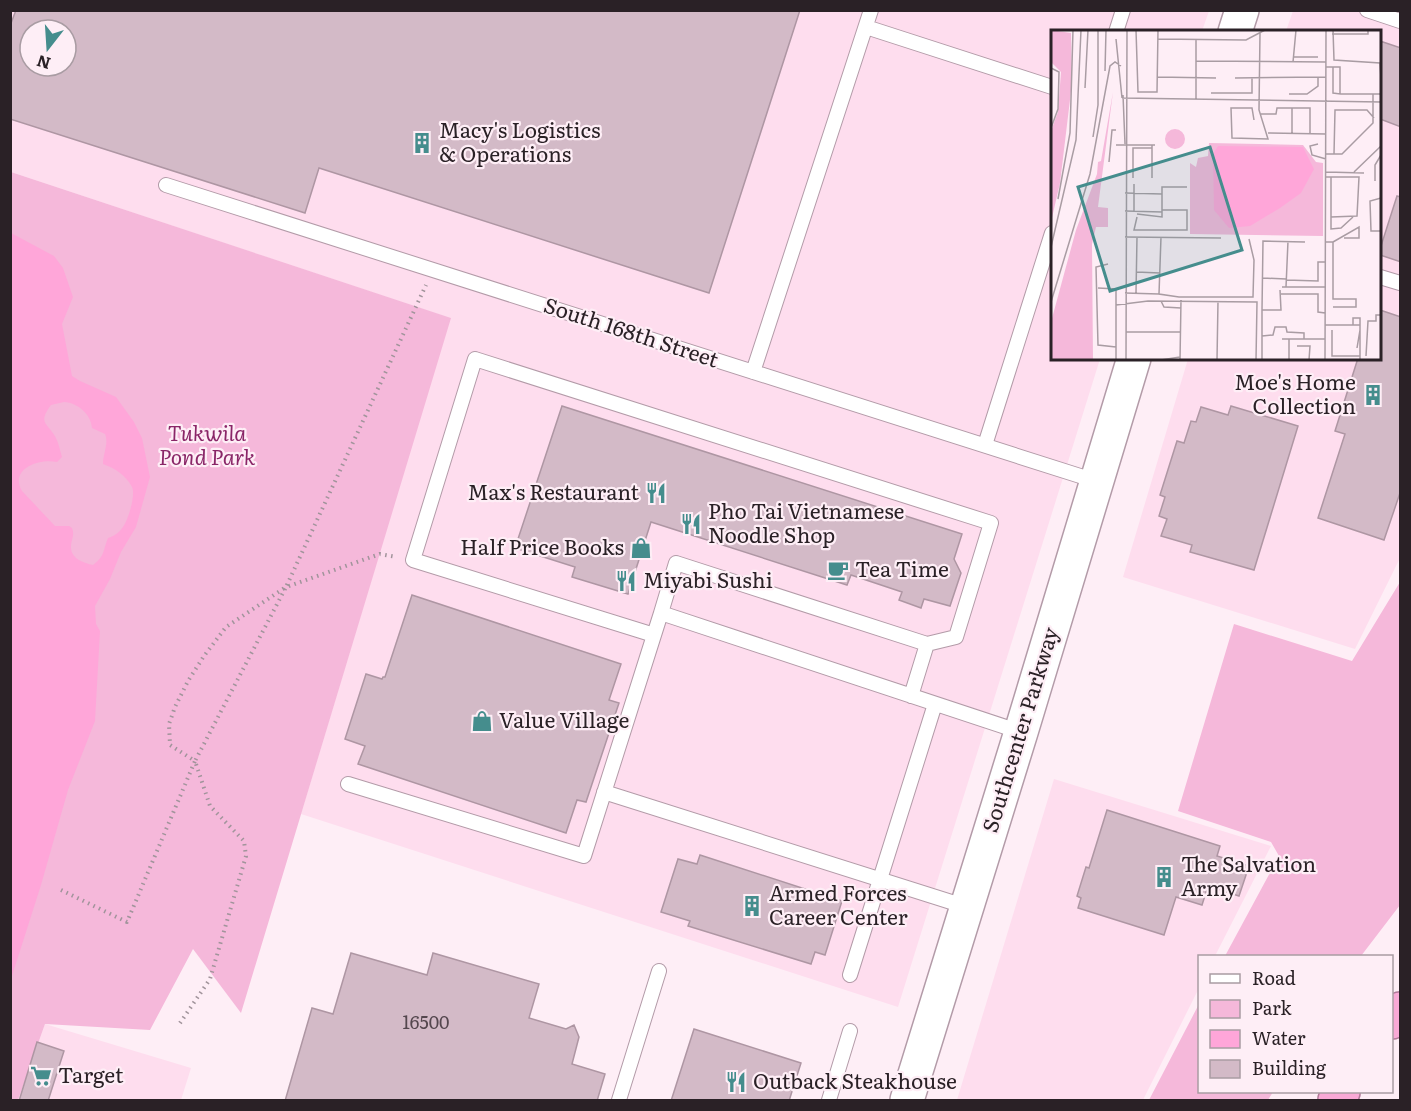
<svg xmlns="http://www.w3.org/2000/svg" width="1411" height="1111" font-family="Literata,serif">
  <rect width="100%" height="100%" fill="#feeef6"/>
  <!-- built -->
  <path fill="#feddee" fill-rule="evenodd" d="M11,11H1209L1202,31L1052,32V358L1100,359L898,1007L301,814L450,318L11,172ZM30,30H66V66H30Z
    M1293,11H1400V558L1355,649L1123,577L1188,359L1380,358V32L1286,31Z
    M1054,779L1271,846L1215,956H1200L1199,988L1143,1100H957Z
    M45,1024L191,1068L181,1100H18Z"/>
  <!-- green -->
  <path fill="#f5b8da" d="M11,172L451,318L241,1013L193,949L150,1030L45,1024L18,1100H11Z
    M1400,582V905L1361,956H1225L1279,856L1271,842L1178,811L1234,624L1352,661Z
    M1199,1004L1200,1092H1273L1268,1100H1149Z"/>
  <!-- water -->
  <path fill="#ffa6d9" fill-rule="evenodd" d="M11,233L54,256L63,268L73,297L62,324L72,376L80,381L116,397L134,422L142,438L150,477L136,527L121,552L110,579L95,606L96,624L100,631L95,721L68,790L41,885L11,979ZM64,402C78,403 91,414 92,428L105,434C109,444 103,453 103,464C114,468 126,475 132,487C136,495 128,520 123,527C119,533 114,536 108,538C103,550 105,556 93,565C84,563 71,559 71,547C71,539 75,536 72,528L69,526H55L22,491C9,469 39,458 57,462L62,457C60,451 59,444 56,438C48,423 37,424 51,405Z"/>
  <!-- building -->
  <path fill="#d3bac7" stroke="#ae96a3" stroke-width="1.5" fill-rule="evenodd" d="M16,10H800L709,293L319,168L305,213L10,119V26ZM30,30H66V66H30Z
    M1380,41L1401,48V127L1380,119Z
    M1397,196L1401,197V262L1380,255V249Z
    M1380,310L1401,317V490L1384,540L1318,518L1345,434L1335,431L1358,358H1380Z
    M562,406L962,534L954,559L961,573L950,606L924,599L921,608L899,600L902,592L851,575L847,585L651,522L628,594L572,577L575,567L515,548Z
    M1231,406L1298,426L1254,570L1190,552L1192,545L1161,536L1167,519L1159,516L1165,497L1160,495L1177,441L1184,443L1191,421L1196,422L1201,407L1228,415Z
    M412,595L621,664L609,700L619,703L586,802L577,800L566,833L358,764L365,746L345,739L366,674L382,679L383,677H385Z
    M1107,810L1220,846L1217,856L1249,866L1239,896L1208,886L1202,905L1176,897L1164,935L1078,908L1081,898L1077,896L1086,867L1089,868Z
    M700,855L842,901L825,955L815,952L811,964L688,926L690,921L661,912L678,859L697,864Z
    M351,953L427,975L433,953L539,984L529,1018L566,1029L574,1025L579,1037L572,1064L605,1074L597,1101H285L312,1008L333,1014Z
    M694,1029L801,1063L789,1101H671Z
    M37,1042L64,1051L48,1101H19Z"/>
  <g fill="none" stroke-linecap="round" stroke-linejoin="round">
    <defs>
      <path id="lane" d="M1367,10L1400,21
        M866,27L1052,87
        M1116,32L1123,10
        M166,185L1096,481
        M1380,277L1400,283
        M753,372L871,10
        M985,445L1052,233
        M661,613L676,563L927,644L911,696
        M654,635L413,560L475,359L991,523L956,637L927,644
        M348,784L584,856L661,613L1021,732
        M604,792L967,907
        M850,975L935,704
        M619,1100L659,971
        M829,1100L850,1031"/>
      <path id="secondary" d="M1235,32L1242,10
        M907,1100L1021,732L1134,358"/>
      <path id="highway" d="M1392,1022L1400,1009
        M1335,1100L1343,1092"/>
    </defs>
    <!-- lane casing -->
    <use href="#lane" stroke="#b39ba8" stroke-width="16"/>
    <!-- secondary casing -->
    <use href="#secondary" stroke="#b39ba8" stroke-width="36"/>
    <!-- highway casing -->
    <use href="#highway" stroke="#b17998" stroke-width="36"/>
    <!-- path -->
    <path stroke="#a1949b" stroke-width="4" stroke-dasharray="1.5 4.5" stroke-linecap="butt" d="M61,890L127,922L195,761L170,745L169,724L175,707L188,681L204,656L226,627L286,587L426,285
      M180,1023L210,979L246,856L244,841L210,806L195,761L286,587L380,554L397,557"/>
    <!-- lane -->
    <use href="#lane" stroke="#fff" stroke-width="14"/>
    <!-- secondary -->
    <use href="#secondary" stroke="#fff" stroke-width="33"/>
    <!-- highway -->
    <use href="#highway" stroke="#f9a9d6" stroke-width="33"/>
  </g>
  <!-- icons -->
  <defs>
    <symbol id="building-bare" viewBox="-9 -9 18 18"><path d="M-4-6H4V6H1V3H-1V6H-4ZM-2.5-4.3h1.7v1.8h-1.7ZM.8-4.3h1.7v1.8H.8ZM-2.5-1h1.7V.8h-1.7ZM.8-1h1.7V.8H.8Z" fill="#458d8d" stroke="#feeef6" stroke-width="2.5" paint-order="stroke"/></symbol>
    <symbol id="restaurant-bare" viewBox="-9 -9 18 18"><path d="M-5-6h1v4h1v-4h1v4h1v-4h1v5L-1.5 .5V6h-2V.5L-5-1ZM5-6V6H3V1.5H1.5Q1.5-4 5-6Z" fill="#458d8d" stroke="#feeef6" stroke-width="2.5" paint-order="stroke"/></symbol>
    <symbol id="shop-bare" viewBox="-9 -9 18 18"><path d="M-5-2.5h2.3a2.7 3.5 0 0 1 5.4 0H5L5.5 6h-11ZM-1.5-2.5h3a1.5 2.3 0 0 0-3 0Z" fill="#458d8d" stroke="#feeef6" stroke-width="2.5" paint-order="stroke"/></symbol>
    <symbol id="cafe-bare" viewBox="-9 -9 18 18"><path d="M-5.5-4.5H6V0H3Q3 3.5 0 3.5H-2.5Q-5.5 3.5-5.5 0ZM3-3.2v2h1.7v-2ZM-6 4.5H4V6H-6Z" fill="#458d8d" stroke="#feeef6" stroke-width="2.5" paint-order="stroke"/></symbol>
    <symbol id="supermarket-bare" viewBox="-9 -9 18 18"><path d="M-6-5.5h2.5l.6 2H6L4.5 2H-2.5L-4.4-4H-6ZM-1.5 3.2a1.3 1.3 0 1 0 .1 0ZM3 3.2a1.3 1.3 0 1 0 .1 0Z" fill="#458d8d" stroke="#feeef6" stroke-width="2.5" paint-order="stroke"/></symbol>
  </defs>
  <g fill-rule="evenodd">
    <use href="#building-bare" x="407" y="128" width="30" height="30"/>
    <use href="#building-bare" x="1358" y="380" width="30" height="30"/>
    <use href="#restaurant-bare" x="641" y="478" width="30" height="30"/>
    <use href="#restaurant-bare" x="676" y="509" width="30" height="30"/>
    <use href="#shop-bare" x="626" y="533" width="30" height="30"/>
    <use href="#cafe-bare" x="823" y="555" width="30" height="30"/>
    <use href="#restaurant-bare" x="611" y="566" width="30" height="30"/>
    <use href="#shop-bare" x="467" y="706" width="30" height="30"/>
    <use href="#building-bare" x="1149" y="862" width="30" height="30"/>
    <use href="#building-bare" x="737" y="891" width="30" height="30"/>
    <use href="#supermarket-bare" x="26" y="1061" width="30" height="30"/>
    <use href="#restaurant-bare" x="721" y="1067" width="30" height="30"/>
  </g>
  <g text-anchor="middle" stroke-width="4.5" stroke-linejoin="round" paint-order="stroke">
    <!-- number labels -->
    <g font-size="18" fill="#54474e">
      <text x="426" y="1029">16500</text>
    </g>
    <!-- poi labels -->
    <g font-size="21" fill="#2a2126" stroke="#feeef6" text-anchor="start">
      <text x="439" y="138">Macy's Logistics<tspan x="439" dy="24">&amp; Operations</tspan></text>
      <text x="1356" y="390" text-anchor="end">Moe's Home<tspan x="1356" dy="24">Collection</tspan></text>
      <text x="639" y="500" text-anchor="end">Max's Restaurant</text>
      <text x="708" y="519">Pho Tai Vietnamese<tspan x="708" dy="24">Noodle Shop</tspan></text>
      <text x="624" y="555" text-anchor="end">Half Price Books</text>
      <text x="855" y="577">Tea Time</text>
      <text x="643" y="588">Miyabi Sushi</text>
      <text x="499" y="728">Value Village</text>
      <text x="1181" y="872">The Salvation<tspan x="1181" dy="24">Army</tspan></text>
      <text x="769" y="901">Armed Forces<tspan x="769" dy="24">Career Center</tspan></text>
      <text x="58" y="1083">Target</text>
      <text x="753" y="1089">Outback Steakhouse</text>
    </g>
    <!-- street labels -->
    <g font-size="21" fill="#2a2126" stroke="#feeef6">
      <text transform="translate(631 333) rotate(18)" y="7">South 168th Street</text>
      <text transform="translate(1021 730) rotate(-73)" y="7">Southcenter Parkway</text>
    </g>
    <!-- park labels -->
    <g font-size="21" font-style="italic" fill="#8a2668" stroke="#feeef6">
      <text x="207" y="441">Tukwila<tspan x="207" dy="24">Pond Park</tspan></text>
    </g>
  </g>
  <!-- overview -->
  <g transform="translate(1051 30)">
    <rect width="330" height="330" fill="#feeef6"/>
    <path d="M0,0L20,3L21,53L9,153L0,192V101L7,82L10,42L0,32ZM62,62L47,177L57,178V197H45L41,214L42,330H0V292L25,200L46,144L47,132L50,131ZM114 109a10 10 0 1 1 20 0a10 10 0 1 1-20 0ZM158,113L252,115L265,132L272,133V206L139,204V133L145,137L147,128L157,126Z" fill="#f5b8da"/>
    <path d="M167,116L252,117L263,139L250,163L229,178L199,196L178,198L163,180L162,124Z" fill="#ffa6d9"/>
    <path fill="none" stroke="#a99ca3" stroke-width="1.5" d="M85,0L87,62H106L107,0M282,0L283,30L329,33L330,48M281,4H317V0M65,9L71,68M107,9L195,10L214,0M145,9V70M242,27H267M145,31L275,32M242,32L245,0M275,37H289V64L282,63V37M0,38L8,42L7,79L0,98M54,41L55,0M106,47L165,48M184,48L275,47M34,58L37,0M160,63H201V48M238,64H256L267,56V47M289,64H330M72,65L74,114M71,68L330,72M209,84H225L226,78H259V104M203,90L201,78H180L181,108L217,109L208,80L209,3M217,103L275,104M241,103V78M42,107L47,75V0M267,114L259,116L261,125L275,129M65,115H104M101,115V148M275,124H291L322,93V64M283,124L284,80H316L323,88M58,132L61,100H65M275,142L313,143M303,142L330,116M275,147H308L306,186L280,187M280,147V199L290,198L302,187M82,148V118H101M324,151V135L330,125M74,163L111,164M330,168L319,171L320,201H330M7,169L19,103L22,0M74,181L111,182V157H136M83,181V154M86,184L111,187V182M86,187L83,200H136V180H111M74,207L170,208M110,207L108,264L128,267H202L203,230L198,209M275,212H282V269H305V277H282M282,212L308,197V208H293M0,217L25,110L30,0M57,234L45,237L47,315L65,317M85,242L109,243M212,248L235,249M235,250L267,251V232H275M231,257H275M235,257L237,211M47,258L65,259V330M229,260L230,280H211L212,211L254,212M74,263L108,264M85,263L86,207M230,264H267V282L274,283M110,271L113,277L130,278M0,272L39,144L59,36L64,32L70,36M65,275L97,271L206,272L205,330M274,295H309V288H302V295M281,300V326H309M75,302H129M211,306L222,305L224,297H235L236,302L253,303V309M231,309H274M238,309V330M246,316H259L258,330M306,318L309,300M315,326L317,291H325V285H330M75,330L76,0M110,330L129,327M129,330L130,270M166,330L167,271M211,330V280M274,330L275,0M309,330V295"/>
    <path fill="#458d8d" fill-opacity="0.15" stroke="#458d8d" stroke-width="3" d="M159,117L191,220L59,261L27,157Z"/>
    <rect width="330" height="330" fill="none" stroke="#2a2126" stroke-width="3"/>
  </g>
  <!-- border -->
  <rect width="1411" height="1111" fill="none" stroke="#2a2126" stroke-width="24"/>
  <!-- legend -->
  <rect x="1198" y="955" width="195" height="138" fill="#feeef6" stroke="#a99ca3" stroke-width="1.5"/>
  <rect x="1210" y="974" width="30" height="9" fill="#ffffff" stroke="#a99ca3" stroke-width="1.5"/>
  <text x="1252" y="985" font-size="18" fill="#2a2126">Road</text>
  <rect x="1210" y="1000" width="30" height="18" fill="#f5b8da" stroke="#a99ca3" stroke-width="1.5"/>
  <text x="1252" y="1015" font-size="18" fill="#2a2126">Park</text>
  <rect x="1210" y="1030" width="30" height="18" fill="#ffa6d9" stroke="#a99ca3" stroke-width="1.5"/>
  <text x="1252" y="1045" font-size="18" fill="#2a2126">Water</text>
  <rect x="1210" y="1060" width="30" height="18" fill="#d3bac7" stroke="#a99ca3" stroke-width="1.5"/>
  <text x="1252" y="1075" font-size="18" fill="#2a2126">Building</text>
  <!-- north arrow -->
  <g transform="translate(48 48) rotate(197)"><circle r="28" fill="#feeef6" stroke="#a99ca3" stroke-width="1.5"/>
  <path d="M0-4.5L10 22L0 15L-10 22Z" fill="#458d8d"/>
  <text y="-9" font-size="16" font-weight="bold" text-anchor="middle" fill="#2a2126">N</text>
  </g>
</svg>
